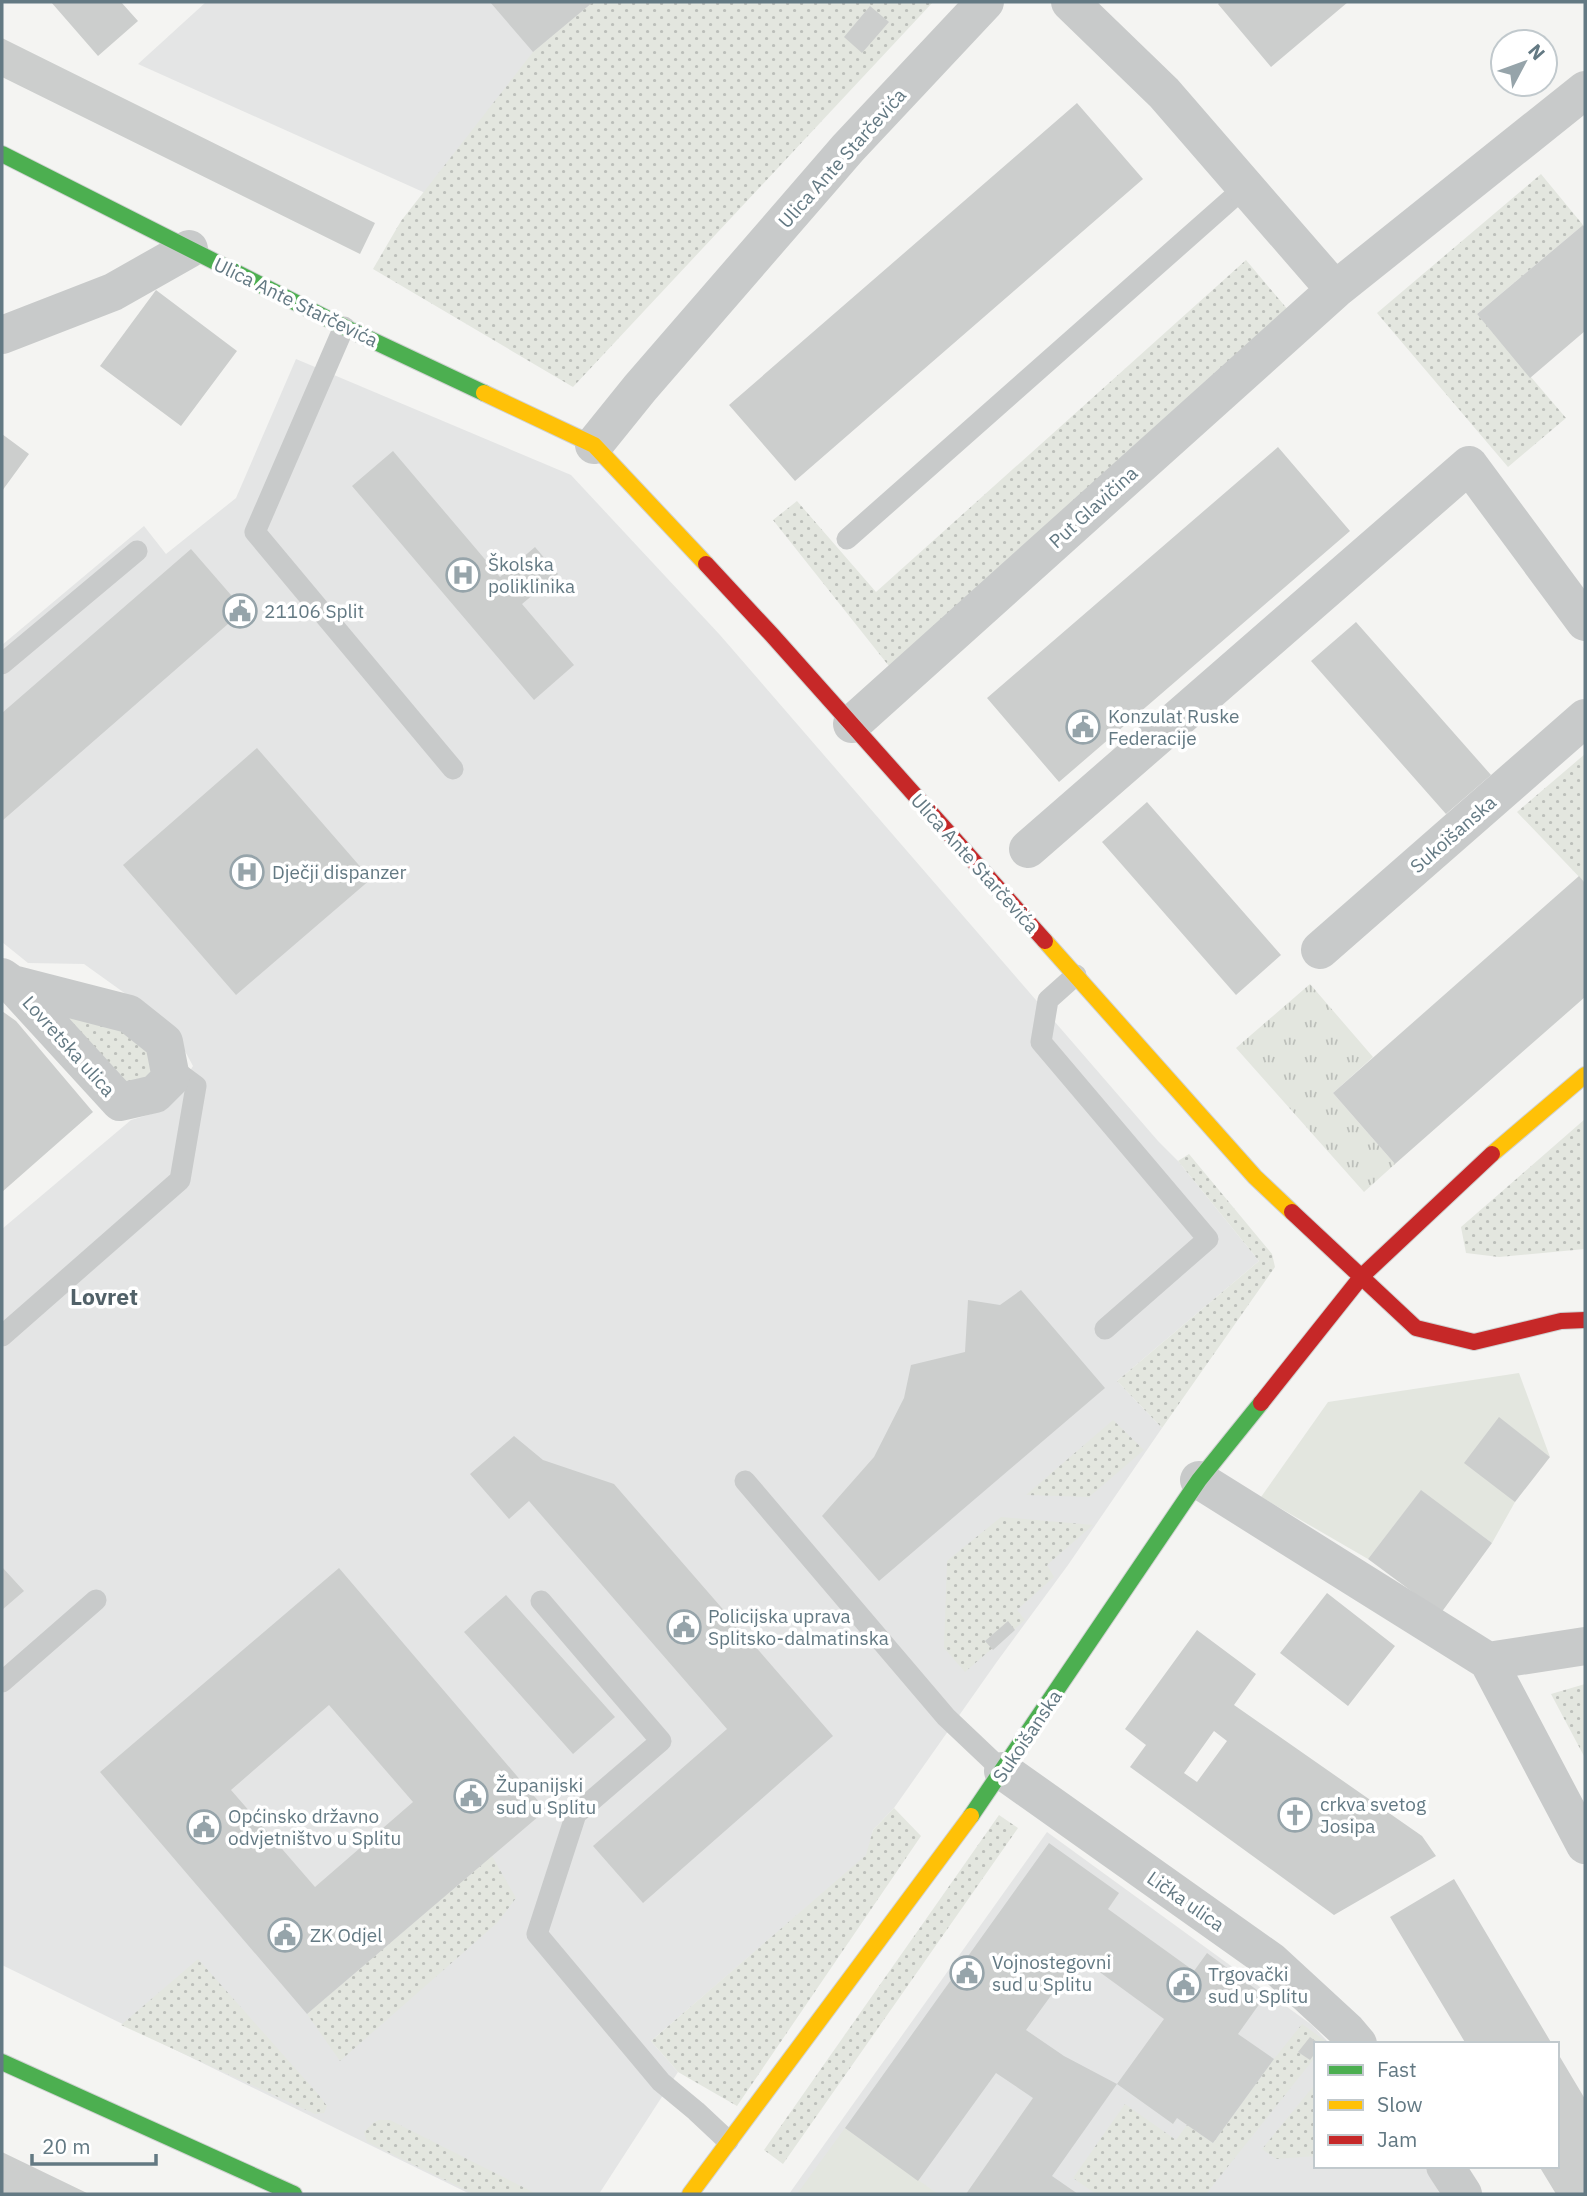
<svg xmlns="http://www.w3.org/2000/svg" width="1587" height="2196" font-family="'IBM Plex Sans',sans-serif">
  <defs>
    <pattern id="grass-dots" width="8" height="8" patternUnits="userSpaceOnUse" patternTransform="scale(1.75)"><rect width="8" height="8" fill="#e3e6df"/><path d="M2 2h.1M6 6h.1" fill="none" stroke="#bcbfba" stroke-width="1.8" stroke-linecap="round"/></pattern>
    <pattern id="park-tufts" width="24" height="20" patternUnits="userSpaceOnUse" patternTransform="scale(1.75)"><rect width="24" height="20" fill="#e3e6df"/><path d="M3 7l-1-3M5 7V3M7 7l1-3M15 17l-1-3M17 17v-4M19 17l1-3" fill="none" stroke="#bcbfba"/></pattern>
  </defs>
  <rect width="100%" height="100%" fill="#f4f4f2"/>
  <!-- built -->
  <path fill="#e4e5e5" d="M206,2H741L481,218L138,64Z
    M296,359L571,475L720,635L1158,1141L1178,1161L1259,1261L1117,1381L1162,1428L1068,1565L996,1663L894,1808L873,1830L867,1855L651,2041L678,2072L599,2194H470L2,1965V1229L131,1120L165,1110L193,1066L172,1027L84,964L28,963L2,942V645L144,526L166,554L236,498Z
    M1047,1832L1312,2025L1330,2044H1316V2166H1424L1440,2194H789Z"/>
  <!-- grass -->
  <path fill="url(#grass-dots)" d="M593,2H933L573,387L373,269L401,221L533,52Z
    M1541,174L1583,225L1477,314L1566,418L1508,467L1377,313Z
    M1246,260L1299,323L900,680L773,520L797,501L876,592Z
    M1585,754V883L1517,812Z
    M49,1006L121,1030L153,1054L156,1073L124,1088Z
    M1585,1119V1249L1499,1257L1466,1253L1461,1227Z
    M1189,1154L1272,1254L1275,1267L1162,1428L1117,1381L1259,1261L1178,1161Z
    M1113,1420L1144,1450L1089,1497L1026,1495Z
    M1001,1517L1093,1525L1047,1565L1054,1577L1017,1610L1025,1620L965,1672L944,1648L947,1561Z
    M1585,1684V1758L1551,1694Z
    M894,1808L921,1836L737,2106L678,2072L651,2041L866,1855L873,1830Z
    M999,1815L1018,1828L783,2164L764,2150Z
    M492,1856L516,1898L497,1923L340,2061L307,2014Z
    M198,1959L318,2094L327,2106L324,2113L315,2114L121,2025Z
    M1302,2024L1327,2042L1316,2044V2056L1206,2194H1096L1073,2178L1125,2104L1176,2140L1187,2125L1213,2143L1274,2059Z
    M1316,2083V2156L1276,2159L1262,2149Z
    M379,2120H390L537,2194H474L367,2142L364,2132L373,2123Z"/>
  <!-- park -->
  <path fill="url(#park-tufts)" d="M1310,984L1373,1057L1333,1093L1395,1164L1364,1192L1236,1048Z"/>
  <!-- garden -->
  <path fill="#e3e6df" d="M1519,1373L1550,1457L1499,1418L1515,1502L1492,1543L1421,1491L1368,1559L1261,1497L1328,1402Z
    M845,2128L938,2194H797Z"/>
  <!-- building -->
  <path fill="#cccecd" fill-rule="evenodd" d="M51,2H121L138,21L98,56Z
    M490,2H593L533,52Z
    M1220,2H1348L1271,67L1218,4Z
    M870,6L889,22L862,53L844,37Z
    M2,38L375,223L360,254L2,77Z
    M1077,103L1143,179L795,481L729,405Z
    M1583,225L1585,228V331L1530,378L1477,314Z
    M156,290L237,351L181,426L100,366Z
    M2,434L29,454L2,491Z
    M1278,447L1350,531L1059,782L987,698Z
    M393,451L500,577L535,547L558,574L522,604L574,665L534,700L352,486Z
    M191,549L244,610L2,821V713Z
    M1356,622L1491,775L1446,814L1311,661Z
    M257,748L371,879L236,995L123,865Z
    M1147,802L1281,955L1236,995L1102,842Z
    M1579,876L1585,883V997L1395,1164L1333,1093Z
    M2,1011L16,1021L93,1112L2,1192Z
    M1021,1290L1105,1388L879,1581L822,1516L874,1457L904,1398L911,1365L965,1352L968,1300L1000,1305Z
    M1499,1417L1550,1457L1515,1502L1464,1463Z
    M514,1436L543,1460L614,1484L833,1736L643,1903L593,1846L727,1729L529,1501L509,1519L470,1474Z
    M1421,1490L1492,1543L1441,1613L1368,1559Z
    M2,1567L24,1591L2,1610Z
    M339,1568L546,1810L307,2014L100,1772ZM329,1705L413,1802L315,1887L231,1790Z
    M1327,1593L1395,1646L1348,1706L1280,1653Z
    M506,1595L615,1717L573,1754L464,1632Z
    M1008,1621L1015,1630L993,1650L985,1641Z
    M1197,1630L1256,1674L1234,1705L1422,1836L1436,1856L1334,1915L1130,1767L1146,1745L1125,1729ZM1214,1731L1227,1741L1197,1782L1184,1773Z
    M1049,1843L1119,1893L1108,1909L1194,1971L1207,1953L1265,1996L1238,2034L1274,2059L1213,2143L1177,2118L1173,2124L1117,2084L1052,2176L1078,2194H966L1033,2098L996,2073L918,2181L845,2128ZM1079,1957L1164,2019L1117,2084L1064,2056L1026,2030Z
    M1454,1879L1552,2044H1466L1390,1917Z
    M1310,2037L1320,2044H1316V2052L1310,2060L1298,2052Z
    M1557,2052L1585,2099V2194H1556L1539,2166H1557Z
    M2,2152L89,2194H2Z"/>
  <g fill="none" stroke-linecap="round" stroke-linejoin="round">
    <defs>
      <path id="fast" d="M2,154L344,327L484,393
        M971,1816L1199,1480L1261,1403
        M2,2062L294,2194"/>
      <path id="slow" d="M484,393L594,445L706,564
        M1045,941L1255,1177L1292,1212
        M1492,1154L1585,1075
        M690,2194L971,1816"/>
      <path id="jam" d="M706,564L772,635L1045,941
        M1292,1212L1416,1328L1474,1342L1561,1321L1585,1320
        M1261,1403L1362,1276L1492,1154"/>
    </defs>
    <!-- fast casing -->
    <use href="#fast" stroke="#d0d2d2" stroke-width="18"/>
    <!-- slow casing -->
    <use href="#slow" stroke="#d0d2d2" stroke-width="18"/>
    <!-- jam casing -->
    <use href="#jam" stroke="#d0d2d2" stroke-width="18"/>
    <!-- lane -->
    <path stroke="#c8caca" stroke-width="21" d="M344,327L255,532L453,769
      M847,539L1245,187
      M2,664L137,551
      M1076,975L1048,1000L1041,1042L1208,1239L1105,1329
      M2,1336L180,1180L196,1086L169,1066
      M745,1481L946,1717L1003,1771
      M541,1601L661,1741L576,1814L537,1934L661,2082L696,2111L728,2141
      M2,1682L96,1600"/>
    <!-- street -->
    <path stroke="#c8caca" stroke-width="38" d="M1070,2L1164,93L1335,290
      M2,335L113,292L189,249
      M594,445L640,388L848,148L985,2
      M852,724L1335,290L1585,90
      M1028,849L1469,465L1585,622
      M1320,950L1585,718
      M2,977L12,984L120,1102L155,1094L171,1078L164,1042L129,1014L12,984
      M1199,1480L1488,1661L1585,1845
      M1488,1661L1585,1646
      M1003,1771L1271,1961L1347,2031L1358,2044
      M1445,2166L1463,2194"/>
    <!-- fast -->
    <use href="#fast" stroke="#4caf50" stroke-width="16"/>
    <!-- slow -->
    <use href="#slow" stroke="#ffc107" stroke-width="16"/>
    <!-- jam -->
    <use href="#jam" stroke="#c62828" stroke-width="16"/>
  </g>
  <!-- icons -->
  <defs>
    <symbol id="hospital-ring" viewBox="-11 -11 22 22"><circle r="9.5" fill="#fff" stroke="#96a4aa" stroke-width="1.5"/><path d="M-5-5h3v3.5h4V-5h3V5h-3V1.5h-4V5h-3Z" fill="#96a4aa"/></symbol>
    <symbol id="civic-ring" viewBox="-11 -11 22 22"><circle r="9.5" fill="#fff" stroke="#96a4aa" stroke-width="1.5"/><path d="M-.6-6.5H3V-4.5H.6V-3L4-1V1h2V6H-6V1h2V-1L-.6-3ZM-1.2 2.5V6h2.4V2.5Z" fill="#96a4aa"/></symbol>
    <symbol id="church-ring" viewBox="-11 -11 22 22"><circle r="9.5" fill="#fff" stroke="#96a4aa" stroke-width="1.5"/><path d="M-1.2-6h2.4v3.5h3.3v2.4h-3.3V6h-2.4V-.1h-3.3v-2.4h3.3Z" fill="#96a4aa"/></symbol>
  </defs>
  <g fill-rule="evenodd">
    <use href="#hospital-ring" x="444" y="556" width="38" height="38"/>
    <use href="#civic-ring" x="221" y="592" width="38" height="38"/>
    <use href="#civic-ring" x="1064" y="708" width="38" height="38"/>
    <use href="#hospital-ring" x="228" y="853" width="38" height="38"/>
    <use href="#civic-ring" x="665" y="1608" width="38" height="38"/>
    <use href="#civic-ring" x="452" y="1777" width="38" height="38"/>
    <use href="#church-ring" x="1276" y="1796" width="38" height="38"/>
    <use href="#civic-ring" x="185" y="1808" width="38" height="38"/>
    <use href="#civic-ring" x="266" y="1916" width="38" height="38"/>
    <use href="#civic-ring" x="948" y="1954" width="38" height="38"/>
    <use href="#civic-ring" x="1165" y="1966" width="38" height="38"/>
  </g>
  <g text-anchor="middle" stroke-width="7" stroke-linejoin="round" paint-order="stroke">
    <!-- street labels -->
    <g font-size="19" fill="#637983" stroke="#fff">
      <text transform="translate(842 158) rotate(-48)" y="7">Ulica Ante Starčevića</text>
      <text transform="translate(296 302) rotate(26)" y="7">Ulica Ante Starčevića</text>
      <text transform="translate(1093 507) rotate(-42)" y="7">Put Glavičina</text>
      <text transform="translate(1453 834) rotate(-41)" y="7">Sukoišanska</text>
      <text transform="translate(975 863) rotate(48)" y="7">Ulica Ante Starčevića</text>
      <text transform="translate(69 1046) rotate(48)" y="7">Lovretska ulica</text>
      <text transform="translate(1027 1736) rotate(-56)" y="7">Sukoišanska</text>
      <text transform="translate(1186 1901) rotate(35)" y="7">Lička ulica</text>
    </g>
    <!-- poi labels -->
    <g font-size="19" fill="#637983" stroke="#fff" text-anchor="start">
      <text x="488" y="571">Školska<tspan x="488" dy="22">poliklinika</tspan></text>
      <text x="264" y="618">21106 Split</text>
      <text x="1108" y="723">Konzulat Ruske<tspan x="1108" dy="22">Federacije</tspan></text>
      <text x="272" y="879">Dječji dispanzer</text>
      <text x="708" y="1623">Policijska uprava<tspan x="708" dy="22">Splitsko-dalmatinska</tspan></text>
      <text x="496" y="1792">Županijski<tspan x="496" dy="22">sud u Splitu</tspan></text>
      <text x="1320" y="1811">crkva svetog<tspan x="1320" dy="22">Josipa</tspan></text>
      <text x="228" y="1823">Općinsko državno<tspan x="228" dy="22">odvjetništvo u Splitu</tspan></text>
      <text x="310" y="1942">ZK Odjel</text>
      <text x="992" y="1969">Vojnostegovni<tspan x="992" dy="22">sud u Splitu</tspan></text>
      <text x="1208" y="1981">Trgovački<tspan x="1208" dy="22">sud u Splitu</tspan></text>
    </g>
    <!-- quarter labels -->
    <g font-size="23" font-weight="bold" fill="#516168" stroke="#fff">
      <text x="104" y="1305">Lovret</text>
    </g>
  </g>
  <!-- border -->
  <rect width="1587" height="2196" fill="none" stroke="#637983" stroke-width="7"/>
  <!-- legend -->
  <rect x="1314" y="2042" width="245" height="126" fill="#ffffff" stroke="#c1c9cd" stroke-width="2"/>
  <rect x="1328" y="2065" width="35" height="10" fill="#4caf50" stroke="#c1c9cd" stroke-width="2"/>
  <text x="1377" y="2077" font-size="21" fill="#637983">Fast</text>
  <rect x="1328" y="2100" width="35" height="10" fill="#ffc107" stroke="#c1c9cd" stroke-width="2"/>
  <text x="1377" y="2112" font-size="21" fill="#637983">Slow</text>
  <rect x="1328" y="2135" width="35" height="10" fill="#c62828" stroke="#c1c9cd" stroke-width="2"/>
  <text x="1377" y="2147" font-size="21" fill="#637983">Jam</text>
  <!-- north arrow -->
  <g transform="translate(1524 63) rotate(49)"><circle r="33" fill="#ffffff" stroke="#c1c9cd" stroke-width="2"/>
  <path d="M0-5L12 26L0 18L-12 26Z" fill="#96a4aa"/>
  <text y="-10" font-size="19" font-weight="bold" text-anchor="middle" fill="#637983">N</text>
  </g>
  <!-- scale -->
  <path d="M32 2154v10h124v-10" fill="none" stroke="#637983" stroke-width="3.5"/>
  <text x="42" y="2154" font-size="21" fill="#637983" stroke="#ffffff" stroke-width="5" paint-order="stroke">20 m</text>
</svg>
